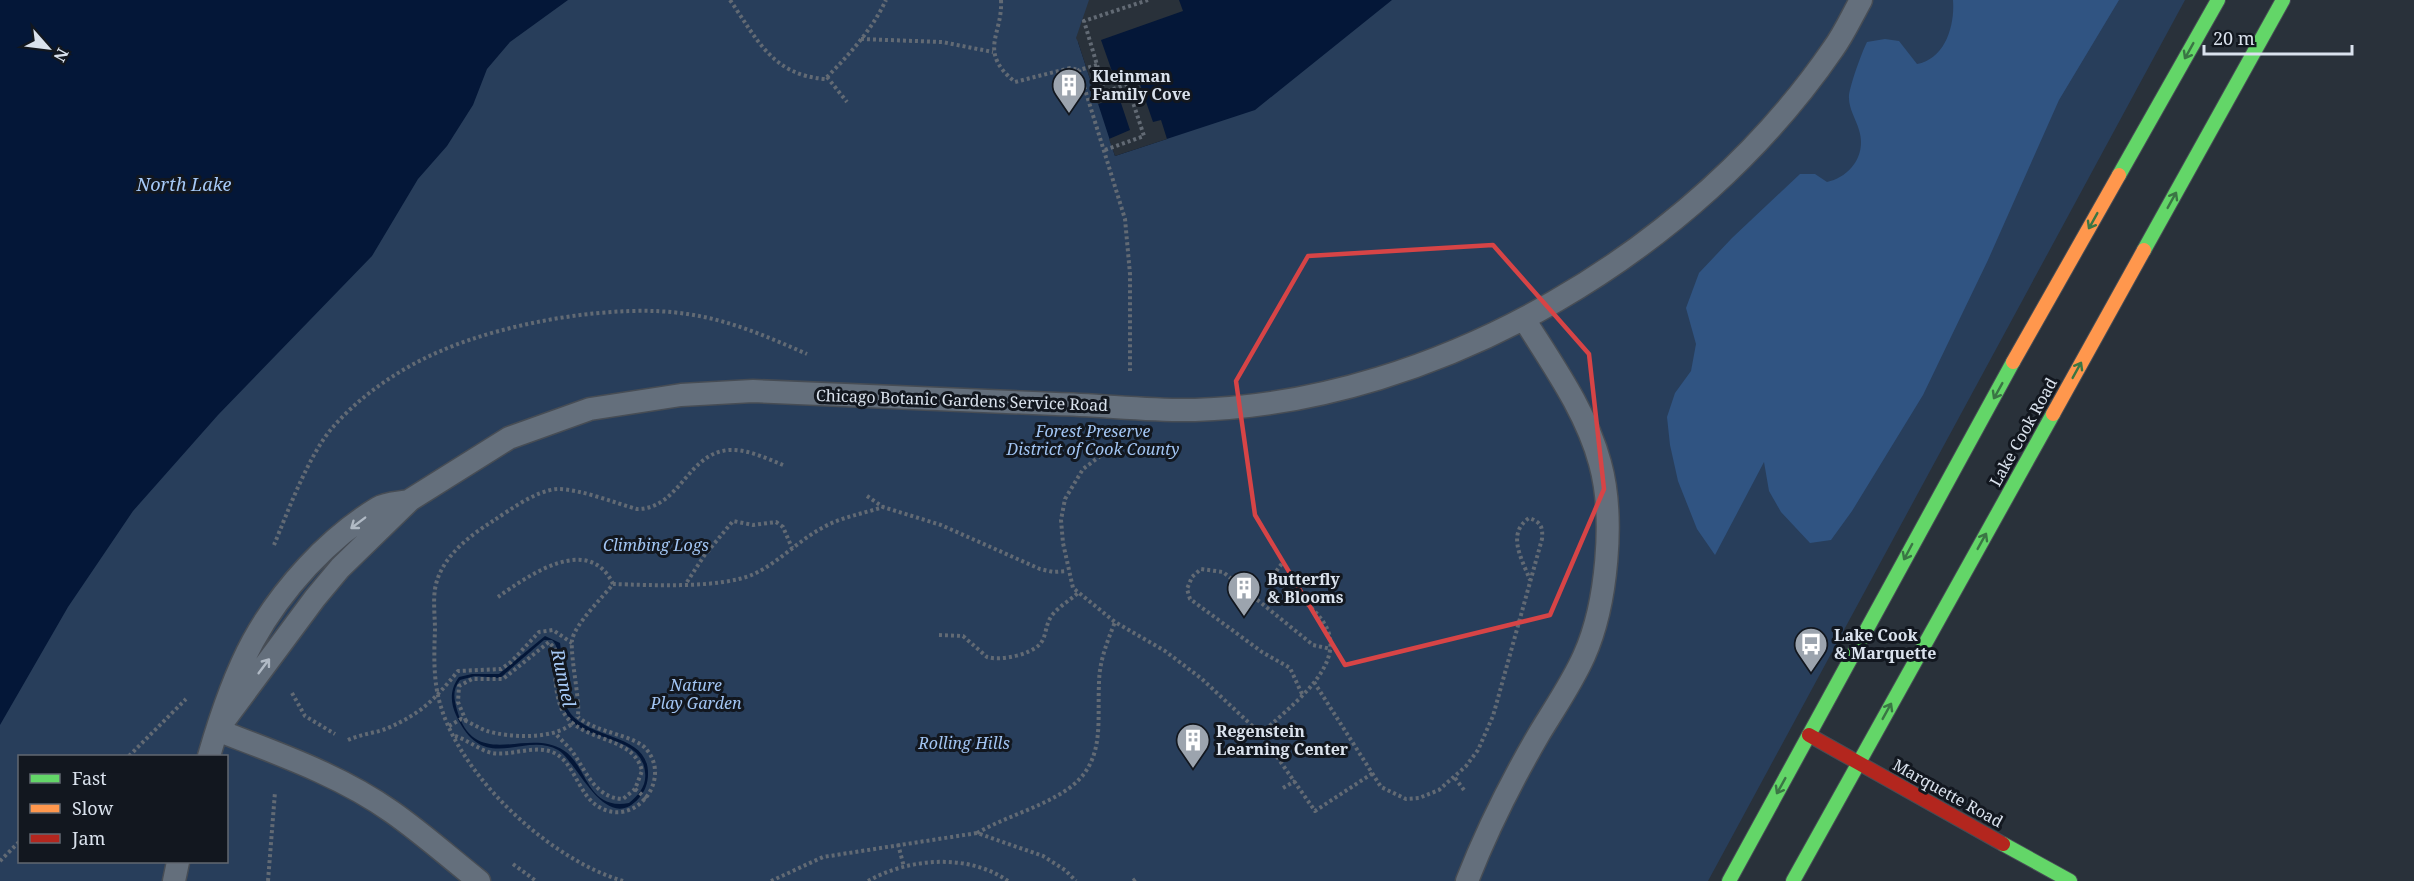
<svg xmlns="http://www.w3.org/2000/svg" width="2414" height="881" font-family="'Noto Serif',serif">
  <rect width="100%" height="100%" fill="#29313a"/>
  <!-- green -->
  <path fill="#283e5b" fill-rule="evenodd" d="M0,0H2185L1708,881H0ZM20,756H226V862H20Z"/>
  <!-- forest -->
  <path fill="#305482" d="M1953,0H2119L2059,100L1988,260L1923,395L1852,511L1831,540L1810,543L1781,512L1769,491L1764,462L1715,555L1697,529L1678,481L1670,445L1667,417L1675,393L1691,371L1696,344L1686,308L1699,273L1732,238L1800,174H1815L1827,182C1850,177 1867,155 1859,130C1856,119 1848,108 1849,95C1851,83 1861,54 1867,42L1885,39L1899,41L1917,64C1945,59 1955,26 1953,0Z"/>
  <!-- water -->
  <path fill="#041738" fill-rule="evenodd" d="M0,0H568L510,42L487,69L473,105L447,146L418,179L372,256L218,415L133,511L68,607L0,725Z
    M1093,0H1392L1255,110L1115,156L1078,42Z
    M545,636L560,643C564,665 556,695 571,714C592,740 649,734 648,774C648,783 645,791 639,798C606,836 577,761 558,750C524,730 484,777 456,715C450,702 450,689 459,677L472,674H499ZM544,640H552C563,648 558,694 565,711C580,745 641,731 645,772C647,785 639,795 629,803C586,811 588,765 563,750C527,727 475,772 457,710C454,699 452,690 460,680L475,676L500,678Z"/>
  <!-- pier -->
  <path fill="#29313a" d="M1089,0H1179L1183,11L1101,40L1114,77L1135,70L1153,122L1161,120L1167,139L1115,156L1109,139L1130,130L1119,97L1098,104L1078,42L1076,38Z"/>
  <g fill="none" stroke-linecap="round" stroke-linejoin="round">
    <defs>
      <path id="lane" d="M217,730L315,598L340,568L410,500L509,438L590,409L681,395L753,391C854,395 955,399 1056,404C1102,405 1149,411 1195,410C1440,402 1695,250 1833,49C1844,34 1852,16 1861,0
        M217,730C276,753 340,775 392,812C422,833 450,858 479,881
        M209,756C220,718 234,676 253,641C281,590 328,538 378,508C386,503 399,503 409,501
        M174,881L178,862
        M1467,881C1487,830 1511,782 1539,734C1554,709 1572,683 1584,656C1607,605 1615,517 1600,463C1586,411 1552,364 1524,319"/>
      <path id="fast" d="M2119,175L2218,0
        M2144,250L2283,0
        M2003,844L2070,881
        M1729,881L2013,362
        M1793,881L2053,414"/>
      <path id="slow" d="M2013,362L2119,175
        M2053,414L2144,250"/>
      <path id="jam" d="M1809,735L2003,844"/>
    </defs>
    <!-- lane casing -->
    <use href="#lane" stroke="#474d55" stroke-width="25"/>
    <!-- fast casing -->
    <use href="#fast" stroke="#474d55" stroke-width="16"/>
    <!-- slow casing -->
    <use href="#slow" stroke="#474d55" stroke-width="16"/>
    <!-- jam casing -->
    <use href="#jam" stroke="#474d55" stroke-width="16"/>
    <!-- path -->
    <path stroke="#626a74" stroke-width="4" stroke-dasharray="3 3" stroke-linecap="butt" d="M730,0C757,39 772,75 825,79C848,56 872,30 886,0
      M1001,0C1003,35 977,51 1015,82L1070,68L1079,70
      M861,39L942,42L993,52
      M1097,65L1079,70L1125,219L1130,274V371
      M827,77L847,102
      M1105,150L1144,136L1127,84L1105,92L1084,21L1148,0
      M1115,445L1083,469L1065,499L1061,520L1063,543L1073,588L1115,622L1165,651L1202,679L1261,734L1315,811L1373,773
      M867,496L883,507L941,525L1040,569L1053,572L1067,571
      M274,545C288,511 309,454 333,427C362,394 402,367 443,350C508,322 618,303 687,314C730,320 768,337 807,354
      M687,582L704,556L733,521L753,525L776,522L783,527L792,548
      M613,584C651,585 720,589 754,574C779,562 798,541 822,528C841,517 862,514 883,507
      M498,597C529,575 589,533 613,584C603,597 575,624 572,640C570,658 582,709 577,718
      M939,635L963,636L987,657C1000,661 1030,655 1040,644C1047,636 1045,623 1053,614C1060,606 1070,600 1078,593
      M1314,682L1381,787L1406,799L1419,798L1439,790L1466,766L1478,750L1493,716L1542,539C1543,527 1541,522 1529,518C1506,534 1522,559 1530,580
      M292,693L305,716L335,734
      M1302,694L1290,668L1262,652L1190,599L1187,589L1192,577L1201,569L1223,572L1313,645L1331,649
      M466,721L458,702L459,686L472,679H503L549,642L555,649C555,667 554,687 560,705C574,745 633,732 642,771L635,789L623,799C595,798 586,771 572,751C567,745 560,739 555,733
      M449,726L461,719C470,722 478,728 487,731C511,738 555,740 574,722
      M1261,734C1287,708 1351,665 1324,623C1312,604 1289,591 1272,577L1283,562
      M455,736C468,740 479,750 492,753C512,756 533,745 552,752C575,761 577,794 599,807C634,828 672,781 647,750C636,735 596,733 578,717
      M348,740C361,734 376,733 388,728C422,713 435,699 458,671L501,669L511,662L539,632L553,630L572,643
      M129,756L186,699
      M1455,778L1464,790
      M1283,788L1295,781
      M635,789L647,799
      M977,833C1007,816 1040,808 1068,789C1106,762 1097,723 1099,684C1099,662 1107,642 1115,622
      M898,844L904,867
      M0,861L20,841
      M513,864L536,881
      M268,881L275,792
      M623,881C551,860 463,779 441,707C433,682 434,655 435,630C435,617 433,602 435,589C440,558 469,536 493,521C510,510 536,490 558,489C580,489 615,503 637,509C680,509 687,453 729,450C747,449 766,458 783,465
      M771,881L823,857L977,833L1043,856L1065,870L1076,881
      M868,881C909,858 968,853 1008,881
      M1133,881L1137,878"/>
    <!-- lane -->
    <use href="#lane" stroke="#646f7c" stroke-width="22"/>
    <!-- fast -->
    <use href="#fast" stroke="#63d668" stroke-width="14"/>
    <!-- slow -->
    <use href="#slow" stroke="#ff974d" stroke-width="14"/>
    <!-- jam -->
    <use href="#jam" stroke="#b3261e" stroke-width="14"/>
  </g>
  <!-- one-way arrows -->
  <defs><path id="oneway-shaft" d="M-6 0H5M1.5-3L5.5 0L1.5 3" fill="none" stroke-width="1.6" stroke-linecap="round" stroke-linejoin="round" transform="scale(1.5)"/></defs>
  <g stroke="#3a7644">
    <use href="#oneway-shaft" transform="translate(2189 51) rotate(119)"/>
    <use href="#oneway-shaft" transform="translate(2172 200) rotate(-61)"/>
    <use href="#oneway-shaft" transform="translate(2093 221) rotate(119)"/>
    <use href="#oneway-shaft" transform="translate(2077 370) rotate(-61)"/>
    <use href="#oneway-shaft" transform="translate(1998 391) rotate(119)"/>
    <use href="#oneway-shaft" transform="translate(1982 541) rotate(-61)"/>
    <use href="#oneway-shaft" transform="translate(1908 552) rotate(118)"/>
    <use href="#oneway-shaft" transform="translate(1887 711) rotate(-61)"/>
    <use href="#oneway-shaft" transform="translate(1781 786) rotate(119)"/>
  </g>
  <g stroke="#b1bac5">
    <use href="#oneway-shaft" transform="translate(358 523) rotate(143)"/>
    <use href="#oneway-shaft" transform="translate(264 666) rotate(-53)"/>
  </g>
  <!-- marked area -->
  <path fill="none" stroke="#d74446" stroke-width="4.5" stroke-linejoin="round" d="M1493,245L1589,354L1604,489L1550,615L1345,665L1255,515L1236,381L1308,256Z"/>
  <!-- icons -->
  <defs>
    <symbol id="building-pin" viewBox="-11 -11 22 30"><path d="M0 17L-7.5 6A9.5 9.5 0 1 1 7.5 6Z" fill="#9ca4ae" stroke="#12171f"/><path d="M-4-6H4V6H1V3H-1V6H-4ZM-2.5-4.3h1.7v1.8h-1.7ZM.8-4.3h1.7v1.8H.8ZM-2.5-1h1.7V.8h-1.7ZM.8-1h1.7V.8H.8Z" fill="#fff"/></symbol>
    <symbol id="bus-pin" viewBox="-11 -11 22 30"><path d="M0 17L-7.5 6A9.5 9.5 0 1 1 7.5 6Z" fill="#9ca4ae" stroke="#12171f"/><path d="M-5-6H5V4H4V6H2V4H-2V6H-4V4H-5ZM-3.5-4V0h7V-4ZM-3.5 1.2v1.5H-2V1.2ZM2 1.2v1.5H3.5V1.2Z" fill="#fff"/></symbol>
  </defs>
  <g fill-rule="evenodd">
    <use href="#building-pin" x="1050" y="66" width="38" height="52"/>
    <use href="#building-pin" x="1225" y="569" width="38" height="52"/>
    <use href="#bus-pin" x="1792" y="625" width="38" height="52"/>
    <use href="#building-pin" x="1174" y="721" width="38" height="52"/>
  </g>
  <g text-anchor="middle" stroke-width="6" stroke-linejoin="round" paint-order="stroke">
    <!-- poi labels -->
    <g font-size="16" font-weight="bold" fill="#dae2ed" stroke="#12171f" text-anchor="start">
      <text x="1092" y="82">Kleinman<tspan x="1092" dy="18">Family Cove</tspan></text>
      <text x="1267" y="585">Butterfly<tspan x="1267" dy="18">&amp; Blooms</tspan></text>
      <text x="1834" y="641">Lake Cook<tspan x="1834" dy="18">&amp; Marquette</tspan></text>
      <text x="1216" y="737">Regenstein<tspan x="1216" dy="18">Learning Center</tspan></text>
    </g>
    <!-- street labels -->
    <g font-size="16" fill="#dae2ed" stroke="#12171f">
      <text transform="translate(962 400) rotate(2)" y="6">Chicago Botanic Gardens Service Road</text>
      <text transform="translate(2023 432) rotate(-61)" y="6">Lake Cook Road</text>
      <text transform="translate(1948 793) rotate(29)" y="6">Marquette Road</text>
    </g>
    <!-- park labels -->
    <g font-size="16" font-style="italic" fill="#a2c5f3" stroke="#12171f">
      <text x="1093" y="437">Forest Preserve<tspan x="1093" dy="18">District of Cook County</tspan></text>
      <text x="656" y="551">Climbing Logs</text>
      <text x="696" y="691">Nature<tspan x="696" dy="18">Play Garden</tspan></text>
      <text x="964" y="749">Rolling Hills</text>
    </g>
    <!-- water labels -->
    <g font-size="18" font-style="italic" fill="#a6c9f7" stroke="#12171f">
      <text x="184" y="191">North Lake</text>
      <text transform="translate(563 678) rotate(78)" y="6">Runnel</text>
    </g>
  </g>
  <!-- legend -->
  <rect x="18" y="755" width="210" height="108" fill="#12171f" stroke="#626871" stroke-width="1.5"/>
  <rect x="30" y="774" width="30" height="9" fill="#63d668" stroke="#626871" stroke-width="1.5"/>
  <text x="72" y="785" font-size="18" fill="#dae2ed">Fast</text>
  <rect x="30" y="804" width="30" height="9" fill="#ff974d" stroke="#626871" stroke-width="1.5"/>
  <text x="72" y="815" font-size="18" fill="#dae2ed">Slow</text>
  <rect x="30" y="834" width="30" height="9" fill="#b3261e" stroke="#626871" stroke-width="1.5"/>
  <text x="72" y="845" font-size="18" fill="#dae2ed">Jam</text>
  <!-- north arrow -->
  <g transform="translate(48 48) rotate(118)" stroke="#12171f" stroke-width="4.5" paint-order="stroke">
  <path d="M0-4.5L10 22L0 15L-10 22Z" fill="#dae2ed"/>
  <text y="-9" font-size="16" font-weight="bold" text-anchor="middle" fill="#dae2ed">N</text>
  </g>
  <!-- scale -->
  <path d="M2204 45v9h148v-9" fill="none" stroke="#dae2ed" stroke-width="3"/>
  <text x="2213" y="45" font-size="18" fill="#dae2ed" stroke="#12171f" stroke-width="4.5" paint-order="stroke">20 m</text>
</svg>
